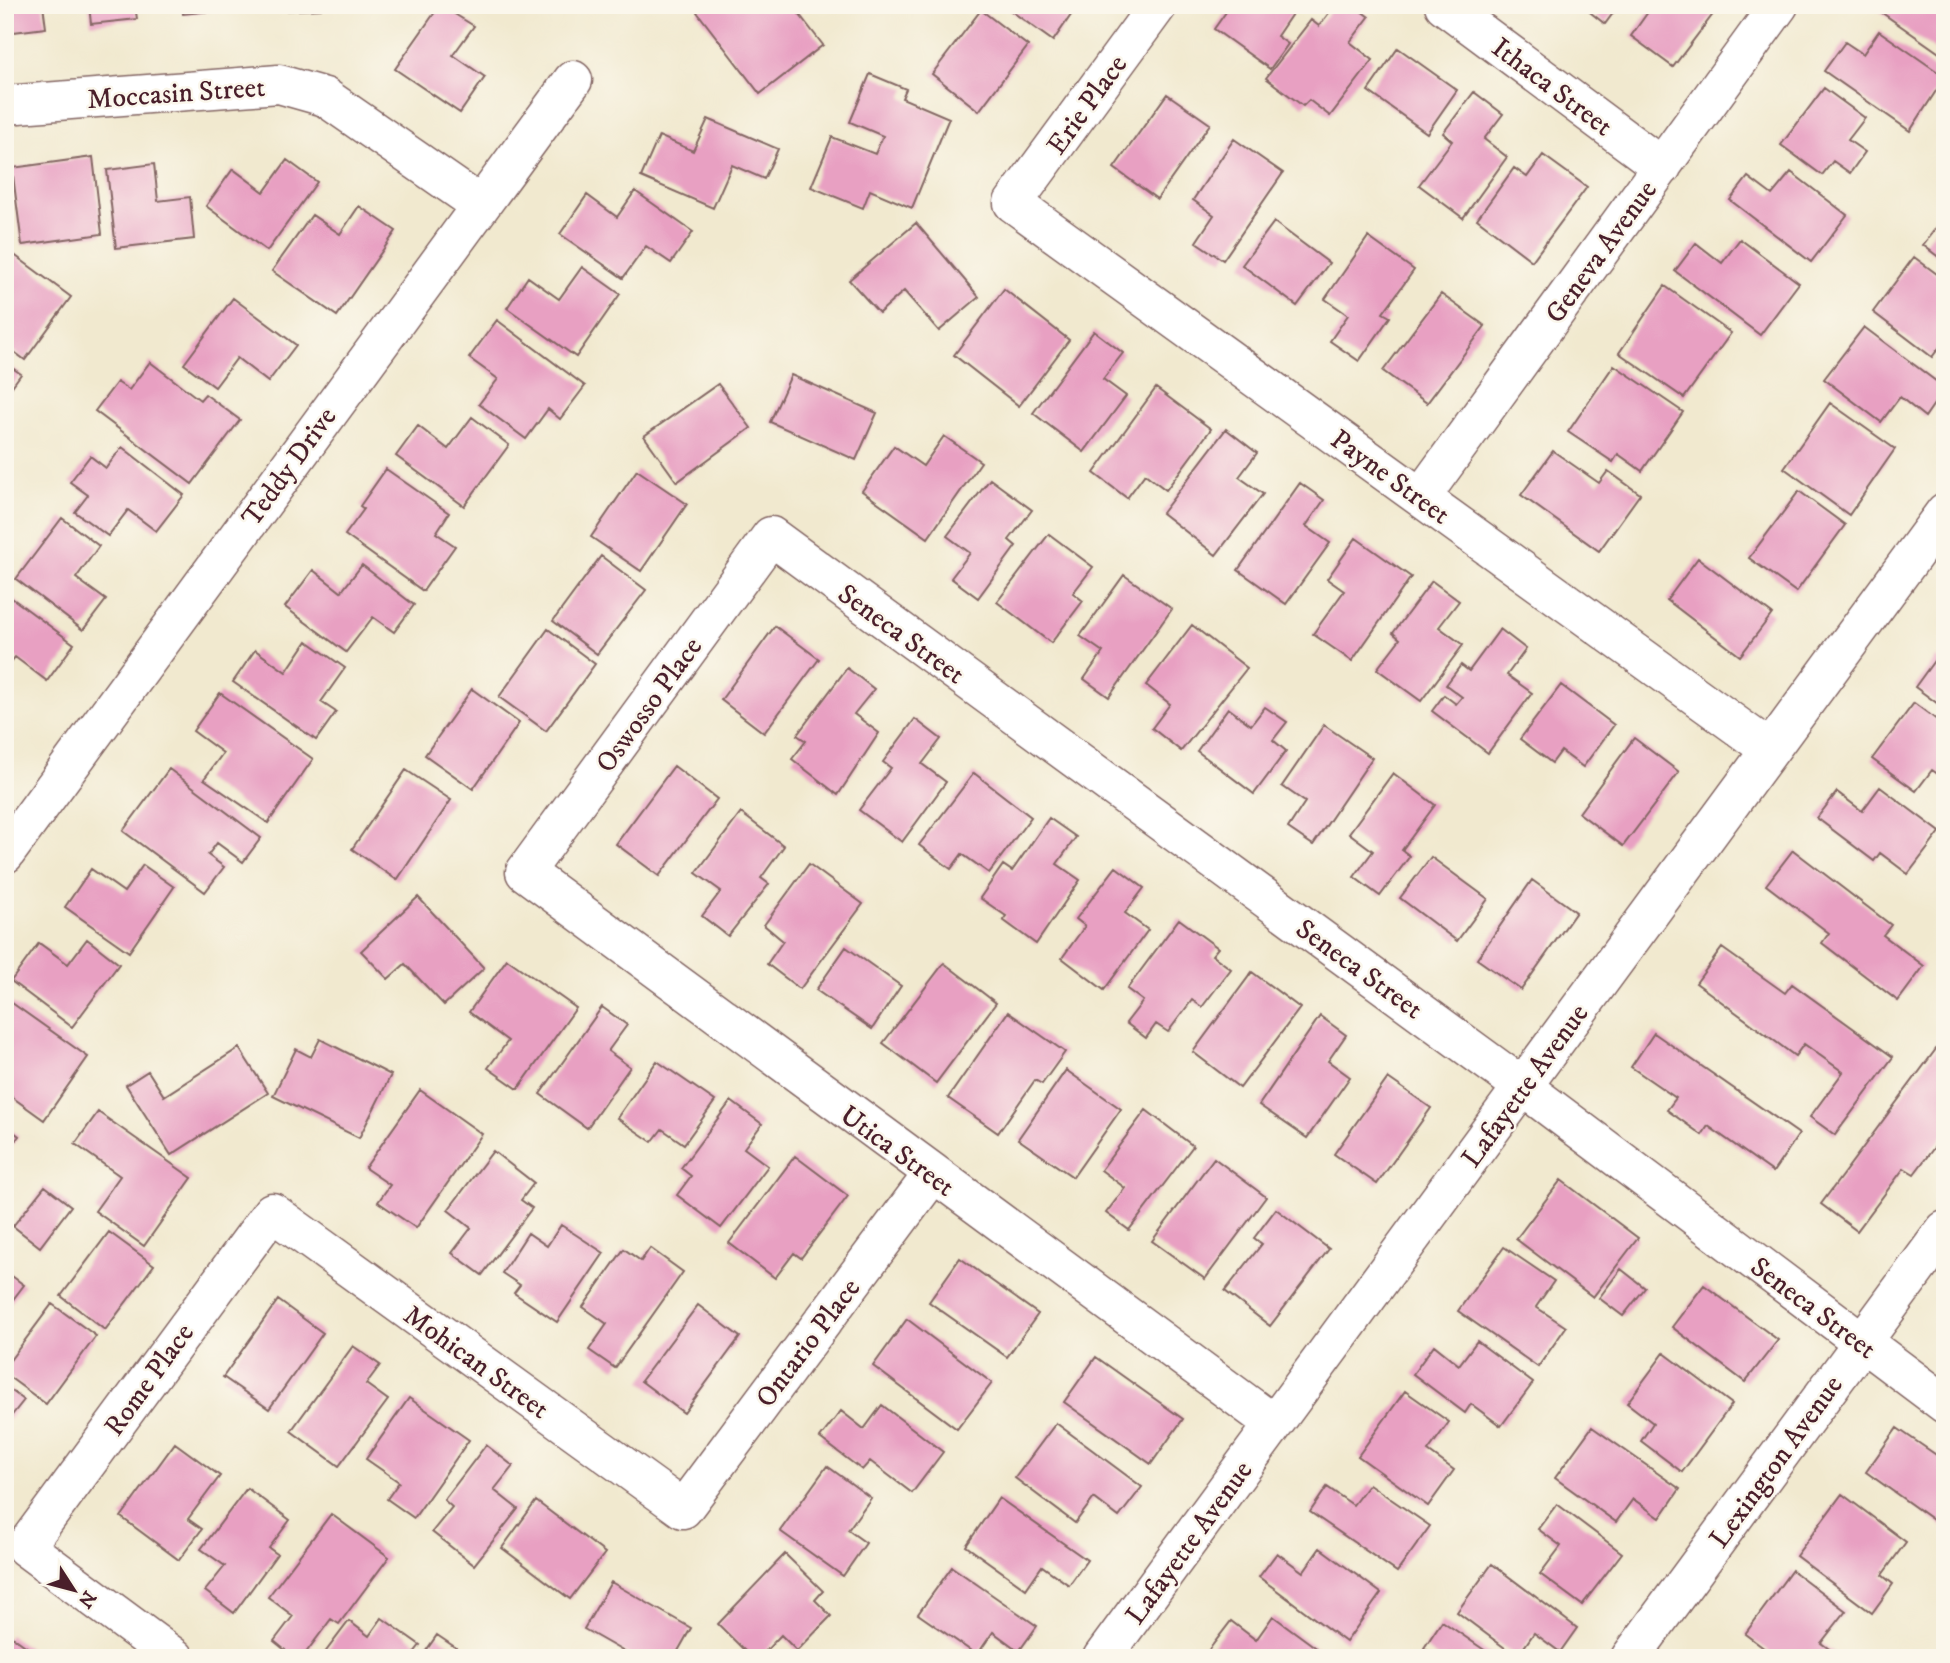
<svg xmlns="http://www.w3.org/2000/svg" width="1950" height="1663" font-family="'IM FELL DW Pica',serif">
  <rect width="100%" height="100%" fill="#fbf7ec"/>
  <filter id="ink" filterUnits="userSpaceOnUse"><feTurbulence type="fractalNoise" baseFrequency=".0143" numOctaves="2"/><feDisplacementMap in="SourceGraphic" scale="14" xChannelSelector="R" yChannelSelector="G"/><feConvolveMatrix kernelMatrix="1 2 1 2 8 2 1 2 1" color-interpolation-filters="sRGB"/></filter>
  <filter id="wash" filterUnits="userSpaceOnUse"><feTurbulence type="fractalNoise" baseFrequency=".00686" numOctaves="4" result="noise"/><feDisplacementMap in="SourceGraphic" scale="28" xChannelSelector="R" yChannelSelector="G"/><feGaussianBlur stdDeviation="1.57" result="paint"/><feColorMatrix in="noise" values="0 0 0 0 0 0 0 0 0 0 0 0 0 0 0 0 0 1.4 0 .05"/><feComposite in="paint" operator="in"/></filter>
  <g filter="url(#wash)">
    <rect width="100%" height="100%" fill="#f1e9cf"/>
    <g id="blocks">
      <!-- building -->
      <path fill="#e8a0c2" d="M5,5H43L46,28L5,33Z
        M89,5H135L137,19L91,24Z
        M182,5H250V7L183,14Z
        M273,5H321V9L274,11Z
        M440,5L474,26L453,55L485,77L460,113L395,69Z
        M706,5H792L823,45L760,94L697,12Z
        M1009,5H1078L1053,41L1007,8Z
        M1231,5H1298L1277,36L1288,44L1270,69L1214,29Z
        M1335,5H1353L1369,17L1350,42L1373,60L1330,116L1309,100L1303,106L1266,78L1311,20L1319,26Z
        M1581,5H1619L1605,24Z
        M1653,5H1720L1673,67L1631,36Z
        M1871,5H1945V57Z
        M981,10L1028,46L979,111L932,74Z
        M1879,31L1945,77L1910,131L1824,71L1845,42L1863,54Z
        M1398,48L1457,90L1427,133L1368,91Z
        M870,74L906,89L902,98L949,118L912,208L870,190L863,208L811,187L832,137L875,154L883,136L850,122Z
        M1824,88L1865,118L1848,140L1865,152L1850,173L1833,161L1822,175L1781,145Z
        M1474,92L1503,114L1484,139L1507,157L1463,218L1419,185L1452,141L1443,133Z
        M1167,94L1210,124L1157,199L1114,168Z
        M708,119L778,149L764,179L732,165L713,208L641,177L659,136L693,151Z
        M1234,139L1283,173L1223,260L1196,242L1214,215L1193,200Z
        M1543,155L1587,187L1532,261L1477,219L1514,168L1527,177Z
        M93,157L102,234L22,245L12,168Z
        M287,160L317,182L267,251L206,206L233,169L264,192Z
        M154,164L158,201L190,197L194,239L116,248L107,170Z
        M1791,172L1847,215L1811,262L1730,200L1748,177L1772,195Z
        M635,191L693,232L671,263L646,246L623,278L560,234L587,195L617,217Z
        M359,206L396,231L337,316L272,271L312,215L340,234Z
        M1945,216V262L1923,245Z
        M1274,222L1329,263L1297,306L1242,265Z
        M916,223L979,297L939,331L904,291L879,313L849,280Z
        M1368,237L1414,270L1383,313L1390,317L1359,361L1330,341L1348,315L1325,299Z
        M1740,239L1799,283L1760,335L1675,271L1696,243L1722,263Z
        M9,251L71,297L25,360L5,345V256Z
        M1914,257L1945,280V340L1932,357L1873,312Z
        M582,267L620,294L576,357L507,308L528,277L559,299Z
        M1665,286L1731,333L1684,398L1619,353Z
        M1004,289L1069,340L1019,406L954,355Z
        M1441,294L1485,326L1427,403L1383,371Z
        M233,298L296,345L268,382L237,358L215,387L184,364Z
        M497,320L585,386L560,419L548,409L526,439L479,404L498,379L469,358Z
        M1864,327L1945,388L1925,417L1900,397L1881,422L1824,379Z
        M1094,331L1123,353L1103,379L1126,396L1084,452L1033,413Z
        M150,362L200,400L205,394L240,420L192,484L95,411L117,382L129,390Z
        M5,363L21,374L5,396Z
        M1614,365L1683,412L1642,471L1618,454L1613,462L1568,432Z
        M791,375L877,413L856,460L770,422Z
        M718,384L751,428L677,482L644,436Z
        M1156,388L1211,429L1166,490L1145,474L1127,498L1094,473Z
        M1830,403L1895,449L1849,515L1784,468Z
        M472,417L509,445L464,506L396,456L418,426L448,449Z
        M1226,429L1257,453L1239,477L1263,494L1216,555L1162,513Z
        M944,436L981,462L928,538L862,491L894,446L923,466Z
        M122,447L184,495L156,531L128,510L108,536L75,512L88,495L70,482L90,456L106,468Z
        M1553,451L1599,483L1608,471L1640,494L1599,551L1521,495Z
        M386,469L449,513L436,533L455,546L423,591L345,535L364,509L360,506Z
        M637,470L687,504L641,571L591,537Z
        M990,479L1032,510L1009,540L1016,546L978,598L951,578L970,553L947,536Z
        M1300,483L1324,500L1306,526L1330,543L1286,604L1238,570Z
        M1799,491L1845,525L1796,592L1749,558Z
        M62,518L99,546L76,578L106,600L83,630L16,579Z
        M1049,534L1093,567L1073,593L1083,601L1051,643L997,602Z
        M1356,538L1411,577L1352,661L1313,634L1344,591L1327,579Z
        M601,556L646,590L597,654L553,621Z
        M1698,558L1772,614L1740,656L1667,600Z
        M362,565L414,605L394,632L373,617L346,652L285,607L313,570L341,592Z
        M1124,575L1172,609L1109,697L1084,679L1103,652L1080,636Z
        M1432,581L1459,601L1439,627L1463,645L1421,701L1377,669L1400,639L1393,633Z
        M5,593L74,644L47,681L15,657L5,669Z
        M1192,625L1247,668L1181,751L1152,728L1170,704L1146,685Z
        M775,626L819,659L764,733L721,700Z
        M548,629L595,664L546,731L499,697Z
        M1500,629L1526,649L1507,675L1532,693L1488,753L1432,711L1444,695L1456,704L1462,697L1446,685L1461,665L1469,671Z
        M307,641L345,668L321,702L336,712L316,740L233,682L255,650L286,672Z
        M1936,658L1945,664V709L1915,687Z
        M847,668L874,689L854,714L879,733L838,795L792,759L806,741L797,735Z
        M1561,685L1614,725L1583,767L1561,751L1552,763L1520,739Z
        M472,689L519,723L473,789L425,755Z
        M220,693L313,759L268,823L204,779L223,753L193,731Z
        M1914,703L1945,726V779L1932,770L1916,791L1872,759Z
        M1265,707L1287,722L1273,740L1286,751L1254,794L1197,751L1228,708L1251,725Z
        M915,719L941,739L922,764L946,782L902,842L859,810L891,768L883,762Z
        M1324,725L1372,758L1313,845L1288,828L1305,802L1282,786Z
        M1634,738L1679,772L1623,846L1579,813Z
        M674,766L717,799L659,876L616,844Z
        M169,769L261,838L243,862L217,843L208,855L224,867L205,892L123,831Z
        M406,770L451,800L397,880L352,849Z
        M974,773L1031,817L989,873L962,854L951,869L919,845Z
        M1393,773L1435,805L1402,850L1410,856L1380,896L1354,877L1373,851L1349,833Z
        M1880,787L1940,832L1908,874L1880,853L1874,861L1817,818L1837,792L1862,811Z
        M741,813L784,846L761,878L769,884L728,936L702,916L721,891L696,873Z
        M1049,818L1076,837L1057,864L1080,880L1036,944L1003,920L1006,916L980,898L1003,865L1012,871Z
        M1793,850L1891,925L1883,935L1924,966L1898,1001L1822,943L1829,933L1766,885Z
        M1431,857L1488,899L1457,941L1400,898Z
        M809,864L863,904L800,989L767,964L783,941L764,925Z
        M143,865L174,887L129,952L65,907L91,869L124,892Z
        M1116,867L1144,888L1125,913L1148,930L1104,990L1062,958L1085,926L1076,919Z
        M1532,880L1576,912L1521,990L1477,959Z
        M418,897L484,968L444,1005L405,964L388,979L361,951Z
        M1179,919L1218,948L1212,955L1231,969L1202,1007L1192,1000L1168,1032L1156,1024L1146,1038L1126,1023L1143,1001L1127,989Z
        M87,939L119,964L72,1027L11,981L39,943L68,964Z
        M846,947L901,986L872,1029L816,990Z
        M1722,948L1785,993L1792,984L1893,1057L1835,1135L1810,1117L1843,1072L1804,1044L1795,1056L1696,983Z
        M507,959L576,1008L518,1089L488,1068L508,1041L469,1012Z
        M944,963L996,1003L936,1083L883,1043Z
        M1252,972L1300,1008L1240,1088L1193,1052Z
        M5,998L88,1057L44,1120L5,1092Z
        M602,1007L627,1025L608,1051L630,1067L587,1128L540,1094Z
        M1008,1012L1065,1052L1042,1084L1035,1080L998,1133L948,1098Z
        M1320,1016L1346,1035L1328,1061L1350,1077L1307,1138L1259,1105Z
        M1654,1033L1799,1134L1773,1172L1708,1126L1702,1135L1667,1110L1676,1098L1631,1067Z
        M1945,1037V1133L1914,1174L1904,1168L1857,1231L1821,1204Z
        M320,1039L391,1075L359,1138L273,1096L296,1049L311,1057Z
        M239,1048L268,1093L171,1155L126,1085L148,1071L164,1096Z
        M657,1061L715,1101L684,1144L662,1129L652,1142L617,1118Z
        M1066,1070L1121,1109L1073,1177L1018,1139Z
        M1388,1078L1431,1108L1377,1184L1334,1154Z
        M420,1090L482,1134L416,1228L378,1202L390,1185L365,1168Z
        M731,1101L762,1124L744,1148L768,1166L721,1228L677,1195L691,1176L681,1168Z
        M1146,1110L1193,1146L1129,1230L1106,1213L1125,1188L1101,1170Z
        M98,1112L192,1178L144,1246L95,1211L120,1176L75,1144Z
        M5,1125L19,1136L5,1154Z
        M493,1151L534,1183L521,1200L532,1208L482,1275L452,1253L471,1228L448,1210Z
        M795,1156L848,1196L801,1258L794,1253L775,1278L729,1243Z
        M1214,1158L1266,1197L1205,1279L1152,1241Z
        M1561,1180L1638,1238L1593,1297L1516,1239Z
        M45,1186L71,1206L40,1247L13,1226Z
        M1276,1209L1329,1249L1270,1326L1225,1291L1262,1244L1254,1238Z
        M561,1225L604,1253L557,1322L514,1293L520,1285L502,1273L528,1233L547,1246Z
        M109,1232L154,1265L105,1330L61,1296Z
        M1504,1247L1554,1281L1536,1307L1566,1327L1538,1367L1458,1311Z
        M650,1248L683,1272L615,1368L589,1350L607,1324L583,1307L624,1249L641,1261Z
        M960,1258L1038,1314L1007,1357L929,1302Z
        M1621,1269L1645,1288L1623,1316L1599,1298Z
        M5,1271L24,1285L5,1310Z
        M1704,1285L1778,1340L1745,1382L1672,1327Z
        M278,1300L323,1333L269,1409L223,1377Z
        M52,1304L96,1336L46,1404L5,1374V1367Z
        M698,1305L740,1337L684,1413L641,1381Z
        M907,1319L992,1383L957,1429L873,1366Z
        M1477,1341L1533,1383L1501,1426L1471,1404L1465,1413L1413,1374L1434,1345L1459,1365Z
        M353,1346L380,1365L366,1384L388,1400L339,1466L291,1431Z
        M1664,1353L1732,1404L1682,1472L1641,1441L1653,1423L1627,1403Z
        M1096,1357L1183,1419L1151,1464L1064,1402Z
        M5,1386L24,1400L5,1424Z
        M1405,1391L1449,1422L1428,1451L1454,1470L1428,1506L1358,1456Z
        M409,1398L469,1440L414,1518L387,1499L399,1482L366,1459Z
        M882,1405L943,1452L912,1493L870,1461L862,1470L820,1438L841,1411L864,1429Z
        M1056,1423L1142,1487L1119,1517L1094,1498L1075,1523L1015,1478Z
        M1592,1427L1680,1489L1660,1518L1633,1499L1616,1522L1555,1478Z
        M1897,1428L1945,1461L1943,1527L1866,1472Z
        M175,1443L220,1476L188,1519L202,1529L179,1560L121,1517Z
        M486,1445L513,1466L494,1490L518,1509L474,1565L432,1532L452,1507L444,1500Z
        M827,1466L871,1498L848,1530L866,1543L843,1576L780,1531Z
        M1369,1484L1430,1526L1397,1572L1310,1512L1327,1487L1353,1505Z
        M247,1488L290,1520L269,1548L277,1554L234,1613L205,1591L225,1566L201,1549Z
        M1842,1494L1906,1542L1882,1575L1893,1584L1872,1613L1796,1556Z
        M999,1498L1087,1560L1069,1585L1042,1566L1026,1589L966,1546Z
        M536,1501L605,1553L570,1599L502,1548Z
        M1557,1504L1622,1553L1582,1605L1540,1574L1561,1546L1538,1529Z
        M331,1514L389,1557L339,1624L331,1619L302,1658H295L274,1641L293,1616L268,1597Z
        M1320,1548L1381,1593L1346,1642L1259,1577L1277,1553L1303,1572Z
        M785,1554L823,1591L815,1600L831,1616L797,1651L781,1635L759,1658H752L718,1624Z
        M1492,1564L1577,1628L1560,1652L1534,1633L1517,1657L1457,1612Z
        M952,1567L1037,1626L1019,1651L993,1632L977,1655L918,1614Z
        M1792,1570L1846,1611L1821,1643L1836,1654L1833,1658H1777L1745,1634Z
        M611,1582L691,1628L674,1658H635L584,1629Z
        M1273,1616L1330,1658H1217L1208,1651L1231,1621L1256,1640Z
        M382,1618L420,1645L410,1658H321L349,1621L369,1636Z
        M1442,1621L1496,1658H1438L1424,1648Z
        M10,1635L42,1658H5V1642Z
        M437,1635L471,1658H421Z"/>
    </g>
  </g>
  <g filter="url(#ink)">
    <use href="#blocks" fill-opacity="0" stroke="#846664" stroke-width="2"/>
    <g fill="none" stroke-linecap="round" stroke-linejoin="round">
      <defs>
        <path id="minor" d="M1158,5L1013,203L1769,749
          M1444,5L1662,167
          M5,105L279,84L325,97L479,204
          M1421,497L1779,5
          M5,854L573,80
          M1274,1424L525,872L771,536L1523,1087L1945,1404
          M175,1658L25,1547L272,1212L683,1509L932,1175
          M1102,1658L1945,512
          M1630,1658L1945,1230"/>
      </defs>
      <!-- minor casing -->
      <use href="#minor" stroke="#846664" stroke-width="41"/>
      <!-- minor -->
      <use href="#minor" stroke="#fff" stroke-width="38"/>
    </g>
  </g>
  <g text-anchor="middle" stroke-width="5" stroke-linejoin="round" paint-order="stroke">
    <!-- street labels -->
    <g font-size="28" fill="#4a1f2b" stroke="#fbf7ec">
      <text transform="translate(1553 86) rotate(37)" y="10">Ithaca Street</text>
      <text transform="translate(176 92) rotate(-4)" y="10">Moccasin Street</text>
      <text transform="translate(1086 104) rotate(-54)" y="10">Erie Place</text>
      <text transform="translate(1600 251) rotate(-54)" y="10">Geneva Avenue</text>
      <text transform="translate(288 466) rotate(-54)" y="10">Teddy Drive</text>
      <text transform="translate(1391 476) rotate(36)" y="10">Payne Street</text>
      <text transform="translate(902 633) rotate(36)" y="10">Seneca Street</text>
      <text transform="translate(648 704) rotate(-54)" y="10">Oswosso Place</text>
      <text transform="translate(1360 968) rotate(36)" y="10">Seneca Street</text>
      <text transform="translate(1524 1085) rotate(-54)" y="10">Lafayette Avenue</text>
      <text transform="translate(898 1150) rotate(36)" y="10">Utica Street</text>
      <text transform="translate(1814 1307) rotate(37)" y="10">Seneca Street</text>
      <text transform="translate(807 1342) rotate(-53)" y="10">Ontario Place</text>
      <text transform="translate(477 1361) rotate(36)" y="10">Mohican Street</text>
      <text transform="translate(148 1379) rotate(-54)" y="10">Rome Place</text>
      <text transform="translate(1775 1461) rotate(-54)" y="10">Lexington Avenue</text>
      <text transform="translate(1188 1542) rotate(-54)" y="10">Lafayette Avenue</text>
    </g>
  </g>
  <!-- margin -->
  <rect width="1950" height="1663" fill="none" stroke="#fbf7ec" stroke-width="28"/>
  <!-- north arrow -->
  <g transform="translate(74 1590) rotate(126)" stroke="#fbf7ec" stroke-width="5" paint-order="stroke">
  <path d="M0-5L12 26L0 18L-12 26Z" fill="#4a1f2b"/>
  <text y="-10" font-size="19" font-weight="bold" text-anchor="middle" fill="#4a1f2b">N</text>
  </g>
</svg>
